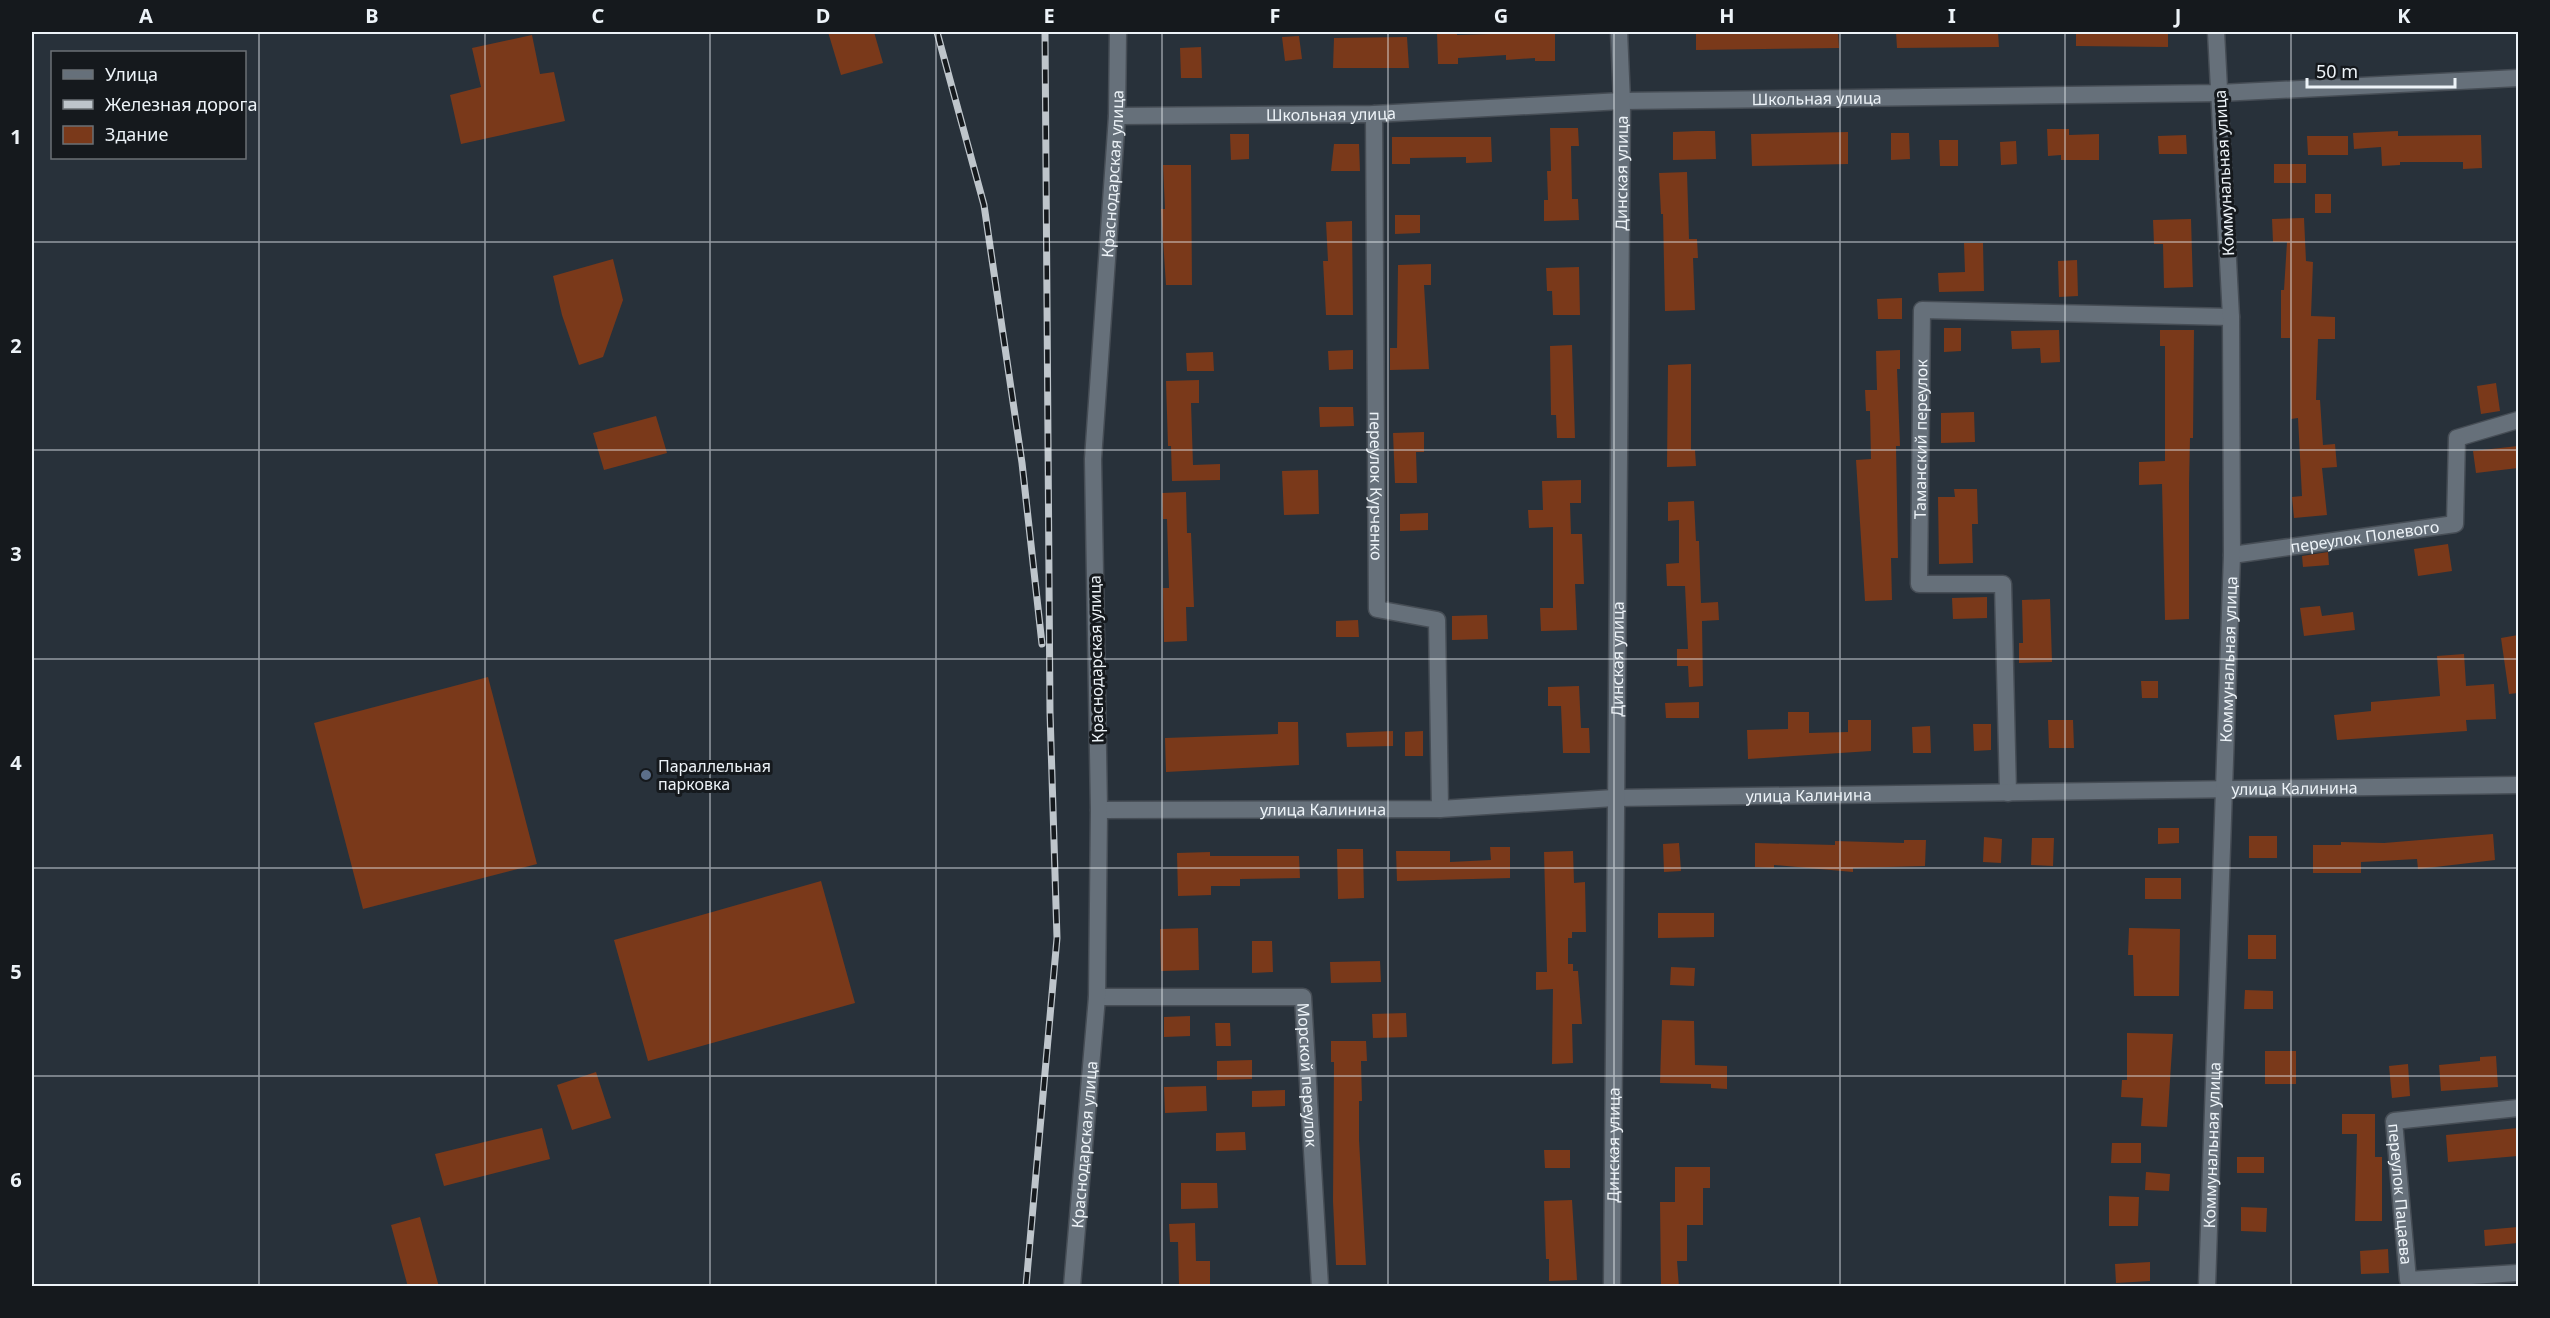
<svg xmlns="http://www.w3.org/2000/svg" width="2550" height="1318" font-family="'Noto Sans',sans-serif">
  <rect width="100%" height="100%" fill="#28313a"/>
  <!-- building -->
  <path fill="#7a391a" d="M828,32H874L883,63L841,75Z
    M1437,32H1457V35L1555,32V61H1535V58L1506,60V55L1458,58V64H1438Z
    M1696,32H1838L1839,48L1696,50Z
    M1896,32H1998L1999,47L1897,48Z
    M2076,32H2168V47L2076,46Z
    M532,35L540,74L554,72L565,121L461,144L450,95L481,87L472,48Z
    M1299,36L1302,59L1285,61L1282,37Z
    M1407,37L1409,68H1333L1334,38Z
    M1201,47L1202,78H1181L1180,48Z
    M1550,128H1578L1579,146H1571L1572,199H1578L1579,220L1544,221V200H1548L1547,171H1551Z
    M2047,129H2069V135L2099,134V160H2061V155L2048,156Z
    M1697,131H1715L1716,159L1673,160V132Z
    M2398,131V136L2481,135L2482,168L2463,169V162H2400V165L2382,166L2381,147L2354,149L2353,133Z
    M1848,132V164L1752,166L1751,134Z
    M1891,133H1909L1910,159L1891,160Z
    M1230,134H1249V159L1231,160Z
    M2186,135L2187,154H2159L2158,136Z
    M2307,136H2348V155H2308Z
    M1392,137H1491L1492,162L1466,163V157L1410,158V164H1392Z
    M1939,140H1958V166H1940Z
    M2016,141L2017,164L2001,165L2000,142Z
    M1334,144H1359L1360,171H1331Z
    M2274,164H2306V183H2274Z
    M1163,165H1191L1192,285H1166L1161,209H1165Z
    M1687,172L1689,239H1697L1698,258H1693L1695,310L1665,311L1663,214H1661L1659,173Z
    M2315,194H2331V213H2315Z
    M1395,215H1420V233L1395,234Z
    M2304,218L2306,261L2313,262L2311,316L2335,317V339H2318L2316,400H2320L2323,445L2335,444L2337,467L2322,468L2327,515L2294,518L2292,497L2302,496L2298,418L2291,419L2290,338H2281V290H2284L2287,242H2273L2272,219Z
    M2191,219L2193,287L2164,288L2163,244H2154L2153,220Z
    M1352,221L1353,315H1326L1323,261H1328L1326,222Z
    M1964,243H1983L1984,291L1939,292L1938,273L1965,272Z
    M613,259L623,300L603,357L579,365L562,315L553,276Z
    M2077,260L2078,296L2059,297L2058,261Z
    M1431,264V285H1424L1429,369L1390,370V348H1397L1398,265Z
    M1579,267L1580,315H1553L1552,291H1547L1546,268Z
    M1902,298V319H1878L1877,299Z
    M1944,328H1961V351L1944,352Z
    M2059,330L2060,362L2041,363L2040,348L2012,349L2011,331Z
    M2160,330H2194L2193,438H2190L2189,484V619L2165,620L2162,484L2139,485V462L2165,461V346H2160Z
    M1572,345L1575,438H1557L1556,415H1551L1550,346Z
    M1353,350V369L1329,370L1328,351Z
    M1900,350V369H1897L1900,446H1896L1898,558H1891L1892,600L1865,601L1856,460L1871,459L1870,411H1866L1865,390H1877L1876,351Z
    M1213,352L1214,371H1187L1186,353Z
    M1691,364V450H1695L1696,466L1667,467L1668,365Z
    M1199,380V403H1191L1193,465L1220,464V480L1172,481L1171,446H1168L1166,381Z
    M2496,383L2500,411L2481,414L2477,386Z
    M1319,407H1353L1354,426L1320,427Z
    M1974,412L1975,442L1941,443V413Z
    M656,416L667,453L604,470L593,433Z
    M1424,432V452H1416L1417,483H1395L1393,433Z
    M2518,446V468L2476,473L2473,451Z
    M1318,470L1319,514L1284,515L1282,471Z
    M1581,480V503H1570L1571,534H1582L1584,584H1575L1577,630L1541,631L1540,608H1553V527L1529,528L1528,510H1543L1542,481Z
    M1954,489H1977L1978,524H1972L1973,563L1939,564L1938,497H1955Z
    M1186,492L1187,533H1191L1194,607H1186L1187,641L1164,642L1163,588H1169L1167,519H1163L1162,493Z
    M1694,501L1696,541H1699L1701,603L1718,602L1719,620L1702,621L1703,686L1689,687L1688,666H1677V649H1688L1685,586H1667L1666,564L1679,563V520L1668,521V502Z
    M1428,513V530L1400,531V514Z
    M2448,544L2452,571L2418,576L2414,549Z
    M2328,552L2329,565L2303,567L2302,556Z
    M1987,597V618L1953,619L1952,598Z
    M2050,599L2052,662L2019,663V643H2023L2022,600Z
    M2320,606L2322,616L2353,612L2355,630L2304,636L2300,608Z
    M1487,615L1488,639L1452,640V616Z
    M1358,620L1359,637H1336V621Z
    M2518,635V693L2509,694L2501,638Z
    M2464,654L2466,686L2494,684L2496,719L2466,720L2467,731L2337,740L2334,715L2371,711V702L2440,696L2437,656Z
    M488,677L537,864L363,909L314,723Z
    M2141,681H2158V698H2142Z
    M1579,686L1581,728H1589L1590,753H1563L1561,706H1548V687Z
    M1699,702V718H1666L1665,703Z
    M1788,712H1809V733L1848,732V720H1871V751L1748,759L1747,730L1788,729Z
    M2048,720H2073L2074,748H2049Z
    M1278,722H1298L1299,765L1166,772L1165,738L1278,734Z
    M1973,724H1991V750L1974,751Z
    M1930,726L1931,753H1913L1912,727Z
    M1393,731V746L1347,747L1346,733Z
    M1423,731V756H1405V732Z
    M2158,828H2179V843L2158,844Z
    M2493,834L2495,860L2418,869L2417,859L2361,862V873H2313V845H2341V842L2384,843Z
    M2249,836H2277V858H2249Z
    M1984,837L2002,839L2001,863L1983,862Z
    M2032,838H2054L2053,866L2031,865Z
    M1904,840H1926L1925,866L1853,868V872L1774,865V868L1755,867V843L1835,845V841L1904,843Z
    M1679,843L1681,871L1664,872L1663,844Z
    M1490,847H1510V878L1397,881L1396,851H1450V862L1491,860Z
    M1337,849H1363L1364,898L1338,899Z
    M1573,851L1574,883L1585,882L1586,932H1572V938H1568V964H1573V971H1578L1582,1024H1572L1573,1063L1552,1064L1553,989L1536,990V972H1547L1544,852Z
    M1210,852V856H1299L1300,878L1240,879V886H1211V895L1178,896L1177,853Z
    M2145,878H2181V899H2145Z
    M821,881L855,1003L648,1061L614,940Z
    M1658,913H1714V937L1658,938Z
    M1198,928L1199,970L1161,971L1160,929Z
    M2129,928L2180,929L2179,996H2134L2133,955H2128Z
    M2248,935H2276V959H2248Z
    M1252,941H1272L1273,972L1252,973Z
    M1380,961L1381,982L1331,983L1330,962Z
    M1671,967L1695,968L1694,986L1670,985Z
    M2245,990L2273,991V1009H2244Z
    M1406,1013L1407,1037L1373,1038L1372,1014Z
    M1190,1016V1036L1164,1037V1017Z
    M1662,1020L1694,1021L1695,1065L1727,1066V1089L1711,1088V1084L1660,1083Z
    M1215,1023H1230L1231,1046H1216Z
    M2127,1033L2173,1034L2167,1127L2141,1126L2143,1098L2121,1097L2122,1080H2127Z
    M1331,1041H1366L1367,1061H1361L1362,1101H1359V1140L1366,1265H1336L1333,1201L1334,1062H1331Z
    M2265,1051H2296V1084H2265Z
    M2496,1056L2498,1087L2441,1091L2439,1065L2480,1061V1057Z
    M1252,1060V1079L1217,1080V1061Z
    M2408,1064L2410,1096L2392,1098L2389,1066Z
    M596,1072L611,1118L572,1130L557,1085Z
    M1206,1086L1207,1111L1165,1113L1164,1087Z
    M1285,1090V1106L1252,1107V1091Z
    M2342,1114H2375V1157H2382V1221H2355L2357,1134H2342Z
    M542,1128L550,1159L444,1186L435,1154Z
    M2518,1128V1156L2448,1162L2446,1135Z
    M1245,1132L1246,1150L1216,1151V1133Z
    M2112,1143H2141V1163H2111Z
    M1544,1150H1570V1168H1545Z
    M2237,1157H2264V1173H2237Z
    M1675,1167H1710V1188H1703V1225H1687V1261H1677L1679,1287H1661L1660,1202H1675Z
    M2146,1172L2170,1174L2169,1191L2145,1190Z
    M1181,1183H1217L1218,1208L1181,1209Z
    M2109,1196L2139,1197L2138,1226H2109Z
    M1572,1200L1577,1280L1549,1281V1259H1546L1544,1201Z
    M2241,1207L2267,1208L2266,1232L2241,1231Z
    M420,1217L439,1287H408L391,1225Z
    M1195,1223L1196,1261H1210V1284L1179,1285L1178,1242H1170L1169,1224Z
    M2518,1227V1243L2485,1246L2484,1230Z
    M2388,1249L2389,1273L2361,1274L2360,1251Z
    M2150,1262V1281L2116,1283L2115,1264Z"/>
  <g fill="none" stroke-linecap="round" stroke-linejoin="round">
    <defs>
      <g id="minor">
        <path id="s1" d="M1374,114L1377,609L1437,620L1440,809"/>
        <path id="s2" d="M1117,116L1374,114L1622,101L2220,93L2518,78"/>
        <path id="s3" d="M2232,555L2455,524L2457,438L2518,420"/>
        <path id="s4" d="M2008,793L2003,584H1919L1922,310L2231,317"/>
        <path id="s5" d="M1099,810L1440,809L1614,798L2518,785"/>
        <path id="s6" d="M1097,997H1303L1320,1286"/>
        <path id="s7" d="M2518,1108L2394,1121L2408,1280L2518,1273"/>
        <path id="s8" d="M1072,1286L1097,997L1099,810L1093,459L1117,116L1118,32"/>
        <path id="s9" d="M1612,1286L1622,101L1619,32"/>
      </g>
      <g id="tertiary">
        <path id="s10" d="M2207,1286L2232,555L2231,317L2216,32"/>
      </g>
    </defs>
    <!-- minor casing -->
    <use href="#minor" stroke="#464d55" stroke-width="19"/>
    <!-- tertiary casing -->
    <use href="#tertiary" stroke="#464d55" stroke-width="19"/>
    <!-- minor -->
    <use href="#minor" stroke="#66707a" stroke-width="16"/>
    <!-- tertiary -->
    <use href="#tertiary" stroke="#66707a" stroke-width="16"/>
    <defs>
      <path id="rail" d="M937,32L984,205L1022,463L1042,644
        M1026,1286L1057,938L1050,712L1045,32"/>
    </defs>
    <!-- rail casing -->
    <use href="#rail" stroke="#bec5cb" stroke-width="7"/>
    <!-- rail -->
    <use href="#rail" stroke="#15191d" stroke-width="4.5" stroke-dasharray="14" stroke-linecap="butt"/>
  </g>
  <!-- grid -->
  <path fill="none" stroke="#edf3f8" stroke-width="1.5" stroke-opacity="0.55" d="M259,32V1286M485,32V1286M710,32V1286M936,32V1286M1162,32V1286M1388,32V1286M1614,32V1286M1840,32V1286M2065,32V1286M2291,32V1286M32,242H2518M32,450H2518M32,659H2518M32,868H2518M32,1076H2518"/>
  <!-- markers -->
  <circle fill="#5c6f8a" stroke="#15191d" stroke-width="2" cx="646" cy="775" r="6"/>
  <g text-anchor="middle" stroke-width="6" stroke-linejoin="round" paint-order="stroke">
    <!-- street labels -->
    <g font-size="16" fill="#edf3f8" stroke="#15191d">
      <text dy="6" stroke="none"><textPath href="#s2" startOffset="700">Школьная улица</textPath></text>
      <text dy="6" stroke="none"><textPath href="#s2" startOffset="214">Школьная улица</textPath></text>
      <text dy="6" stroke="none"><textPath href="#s9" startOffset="1113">Динская улица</textPath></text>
      <text transform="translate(2224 173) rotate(-93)" y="6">Коммунальная улица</text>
      <text dy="6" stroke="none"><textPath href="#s8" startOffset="1114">Краснодарская улица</textPath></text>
      <text dy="6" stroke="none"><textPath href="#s4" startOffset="438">Таманский переулок</textPath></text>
      <text dy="6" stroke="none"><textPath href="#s1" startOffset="372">переулок Курченко</textPath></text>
      <text dy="6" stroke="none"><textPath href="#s3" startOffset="134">переулок Полевого</textPath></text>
      <text transform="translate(1096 659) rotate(-91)" y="6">Краснодарская улица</text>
      <text dy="6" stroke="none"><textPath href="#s9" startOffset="627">Динская улица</textPath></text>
      <text dy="6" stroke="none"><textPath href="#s10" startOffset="627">Коммунальная улица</textPath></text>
      <text dy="6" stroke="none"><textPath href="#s5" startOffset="1196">улица Калинина</textPath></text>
      <text dy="6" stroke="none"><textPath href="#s5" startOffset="710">улица Калинина</textPath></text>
      <text dy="6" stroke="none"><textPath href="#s5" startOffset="224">улица Калинина</textPath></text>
      <text dy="6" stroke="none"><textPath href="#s6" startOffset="284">Морской переулок</textPath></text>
      <text dy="6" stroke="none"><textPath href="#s8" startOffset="142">Краснодарская улица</textPath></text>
      <text dy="6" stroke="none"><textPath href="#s9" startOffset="141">Динская улица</textPath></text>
      <text dy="6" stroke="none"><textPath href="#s10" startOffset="141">Коммунальная улица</textPath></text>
      <text dy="6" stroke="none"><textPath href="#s7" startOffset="198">переулок Пацаева</textPath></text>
    </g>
    <!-- poi labels -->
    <g font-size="16" fill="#edf3f8" stroke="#15191d" text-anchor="start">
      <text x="658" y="772">Параллельная<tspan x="658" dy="18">парковка</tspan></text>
    </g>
  </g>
  <!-- border -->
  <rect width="2550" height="1318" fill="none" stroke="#15191d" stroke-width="66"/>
  <!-- legend -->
  <rect x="51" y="51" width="195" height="108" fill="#15191d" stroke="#6b7075" stroke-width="1.5"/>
  <rect x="63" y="70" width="30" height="9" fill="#66707a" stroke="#6b7075" stroke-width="1.5"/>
  <text x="105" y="81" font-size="18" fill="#edf3f8">Улица</text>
  <rect x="63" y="100" width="30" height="9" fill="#bec5cb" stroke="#6b7075" stroke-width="1.5"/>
  <text x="105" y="111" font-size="18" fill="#edf3f8">Железная дорога</text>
  <rect x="63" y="126" width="30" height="18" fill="#7a391a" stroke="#6b7075" stroke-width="1.5"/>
  <text x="105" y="141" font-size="18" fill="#edf3f8">Здание</text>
  <!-- scale -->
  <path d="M2307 78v9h148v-9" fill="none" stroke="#edf3f8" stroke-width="3"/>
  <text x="2316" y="78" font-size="18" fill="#edf3f8" stroke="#15191d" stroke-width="4.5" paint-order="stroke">50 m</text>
  <rect x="33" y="33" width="2484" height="1252" fill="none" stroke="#edf3f8" stroke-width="2"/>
  <g font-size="20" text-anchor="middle" font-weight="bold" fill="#edf3f8">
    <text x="146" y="23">A</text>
    <text x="372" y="23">B</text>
    <text x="598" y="23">C</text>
    <text x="823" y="23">D</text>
    <text x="1049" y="23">E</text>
    <text x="1275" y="23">F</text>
    <text x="1501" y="23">G</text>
    <text x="1727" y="23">H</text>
    <text x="1952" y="23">I</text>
    <text x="2178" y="23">J</text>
    <text x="2404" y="23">K</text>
    <text x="16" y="144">1</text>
    <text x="16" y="353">2</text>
    <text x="16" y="561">3</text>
    <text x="16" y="770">4</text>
    <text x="16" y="979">5</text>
    <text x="16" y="1187">6</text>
  </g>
</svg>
